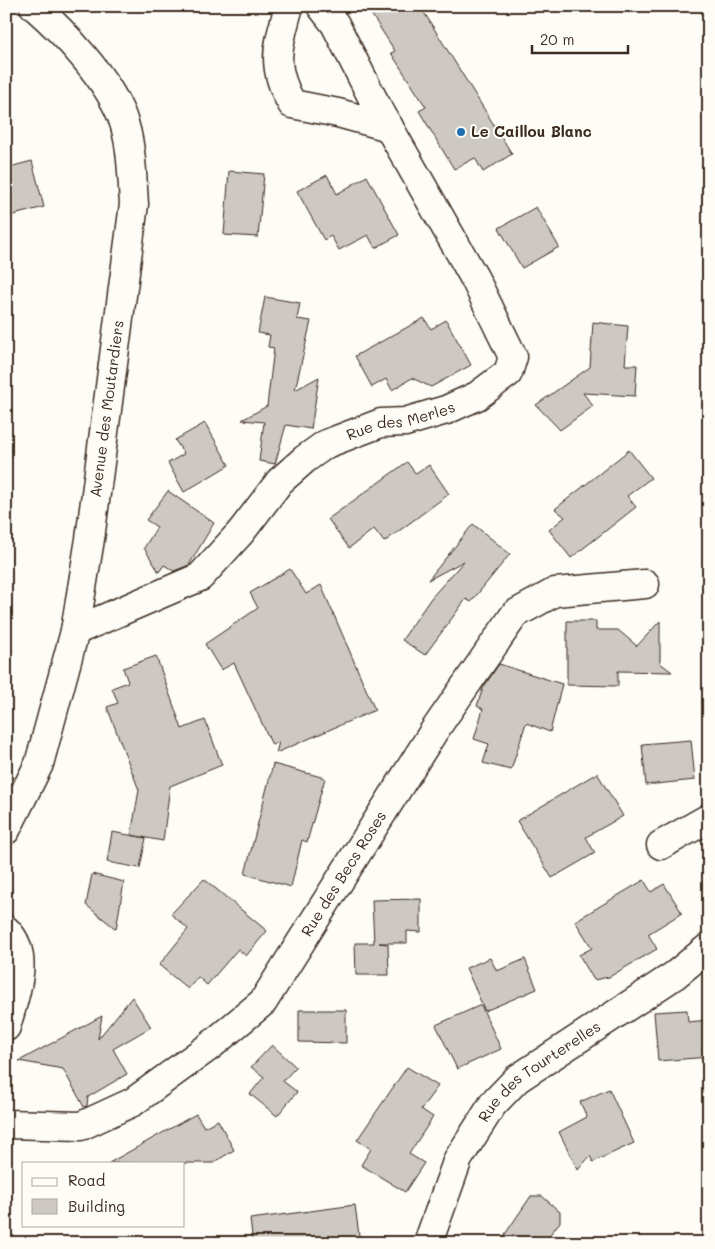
<svg xmlns="http://www.w3.org/2000/svg" width="715" height="1249" font-family="Mali,sans-serif">
  <rect width="100%" height="100%" fill="#fdfcf7"/>
  <filter id="ink" filterUnits="userSpaceOnUse"><feTurbulence type="fractalNoise" baseFrequency=".02" numOctaves="2"/><feDisplacementMap in="SourceGraphic" scale="10" xChannelSelector="R" yChannelSelector="G"/><feConvolveMatrix kernelMatrix="1 2 1 2 8 2 1 2 1" color-interpolation-filters="sRGB"/></filter>
  <g filter="url(#ink)">
    <!-- building -->
    <path fill="#cdc8c2" stroke="#3b2a1e" d="M366,6H420L512,154L483,172L475,158L454,169L419,111L426,107L391,53L395,51Z
      M32,161L44,207L6,217V168Z
      M229,171L264,174L258,237L224,235Z
      M327,175L337,194L367,176L399,235L375,248L368,235L339,250L331,236L324,240L297,191Z
      M536,207L559,247L522,268L499,228Z
      M265,297L300,303L297,319L311,321L295,390L319,377L311,429L286,425L275,464L259,461L264,422L242,420L267,406L274,348L268,347L270,335L258,333Z
      M424,318L431,329L446,320L471,365L431,387L412,378L392,390L386,379L372,387L355,356Z
      M593,322L628,326L625,365H637L635,396L583,393L593,406L560,430L536,405L590,367Z
      M205,423L229,465L184,492L168,463L184,454L175,440Z
      M629,450L651,478L627,496L636,507L571,558L549,530L565,517L555,509Z
      M407,462L416,474L429,465L449,494L384,542L374,529L349,548L328,519Z
      M168,491L214,523L189,565L174,571L164,565L159,572L144,548L157,527L146,520Z
      M473,524L510,554L471,602L466,599L425,655L402,640L431,598L464,561L428,580Z
      M290,569L306,594L321,585L375,710L276,753L279,742L272,745L234,663L221,670L205,644L258,608L250,593Z
      M567,621H596V630H618L637,646L660,621V663L672,672L618,671V686L567,685Z
      M156,656L182,729L205,720L222,765L170,786L163,841L131,835L139,790L107,707L118,703L112,688L128,682L123,668Z
      M499,664L562,684L550,732L526,723L511,770L483,763L489,744L474,739L483,709L477,706L483,688Z
      M691,740L695,780L646,785L642,744Z
      M273,764L325,778L307,842L302,840L291,887L245,874Z
      M597,773L623,816L586,837L595,853L552,878L517,821Z
      M112,832L146,838L140,868L107,862Z
      M92,874L124,882L116,929L86,905Z
      M204,879L267,931L246,956L238,949L207,985L198,977L188,989L159,965L188,929L171,914Z
      M644,880L651,892L664,884L682,913L648,934L657,949L609,977L594,980L579,955L592,948L575,921Z
      M421,899V932L407,931V943H379L388,944L389,975H356L355,943H374L372,900Z
      M490,958L497,971L525,959L537,989L485,1011L466,968Z
      M132,997L151,1027L113,1049L127,1074L88,1097L87,1106L84,1107L63,1069L19,1061L102,1016L98,1039Z
      M481,1005L501,1049L457,1069L436,1025Z
      M299,1010H346V1043L299,1042Z
      M687,1010L688,1022L709,1020V1057L658,1061L654,1012Z
      M272,1045L296,1067L283,1081L297,1092L277,1116L250,1094L264,1077L251,1067Z
      M407,1067L438,1086L421,1109L433,1117L409,1154L424,1163L405,1192L361,1165L371,1149L357,1140Z
      M609,1089L634,1143L593,1162L590,1156L578,1170L559,1132L587,1117L580,1102Z
      M196,1114L204,1127L218,1120L234,1150L213,1163H109Z
      M531,1196H542L560,1212V1222L543,1243H499Z
      M355,1205L360,1243H253L250,1219Z"/>
    <g fill="none" stroke-linecap="round" stroke-linejoin="round">
      <defs>
        <g id="minor">
          <path d="M289,6C278,47 270,65 292,104L338,113L389,127"/>
          <path id="s1" d="M75,631L200,577L241,532L280,481L305,459L326,444L381,423L405,422L446,410L477,396L508,373L513,357L475,279L374,101L335,24L321,6"/>
          <path id="s2" d="M6,830L39,764L75,631L90,539L134,204C132,176 132,143 122,117C107,78 65,33 34,6"/>
          <path d="M661,845L709,818"/>
          <path d="M6,930C32,955 14,997 6,1027"/>
          <path id="s3" d="M6,1124L81,1126L133,1102L210,1046L263,1002L434,731L515,614L555,592L645,584"/>
          <path id="s4" d="M428,1243L458,1159L493,1104L517,1079L675,975L709,947"/>
        </g>
      </defs>
      <!-- minor casing -->
      <use href="#minor" stroke="#3b2a1e" stroke-width="31"/>
      <!-- minor -->
      <use href="#minor" stroke="#fdfcf7" stroke-width="28"/>
    </g>
  </g>
  <!-- markers -->
  <circle fill="#1f6fb2" stroke="#fdfcf7" stroke-width="2" cx="461" cy="132" r="5"/>
  <g text-anchor="middle" stroke-width="4" stroke-linejoin="round" paint-order="stroke">
    <!-- poi labels -->
    <g font-size="15" font-weight="bold" fill="#3b2a1e" stroke="#fdfcf7" text-anchor="start">
      <text x="471" y="137">Le Caillou Blanc</text>
    </g>
    <!-- street labels -->
    <g font-size="15" fill="#3b2a1e" stroke="#fdfcf7">
      <text dy="5" stroke="none"><textPath href="#s2" startOffset="436">Avenue des Moutardiers</textPath></text>
      <text dy="5" stroke="none"><textPath href="#s1" startOffset="399">Rue des Merles</textPath></text>
      <text dy="5" stroke="none"><textPath href="#s3" startOffset="448">Rue des Becs Roses</textPath></text>
      <text dy="5" stroke="none"><textPath href="#s4" startOffset="211">Rue des Tourterelles</textPath></text>
    </g>
  </g>
  <!-- margin -->
  <rect width="715" height="1249" fill="none" stroke="#fdfcf7" stroke-width="25"/>
  <rect x="12" y="12" width="690" height="1224" fill="none" stroke="#3b2a1e" stroke-width="2" filter="url(#ink)"/>
  <!-- legend -->
  <rect x="22" y="1162" width="162" height="65" fill="#fdfcf7" stroke="#afa8a0"/>
  <rect x="32" y="1178" width="25" height="8" fill="#fdfcf7" stroke="#afa8a0"/>
  <text x="68" y="1186" font-size="15" fill="#3b2a1e">Road</text>
  <rect x="32" y="1199" width="25" height="15" fill="#cdc8c2" stroke="#afa8a0"/>
  <text x="68" y="1212" font-size="15" fill="#3b2a1e">Building</text>
  <!-- scale -->
  <path d="M532 45v8h96v-8" fill="none" stroke="#3b2a1e" stroke-width="2.5"/>
  <text x="540" y="45" font-size="15" fill="#3b2a1e" stroke="#fdfcf7" stroke-width="4" paint-order="stroke">20 m</text>
</svg>
